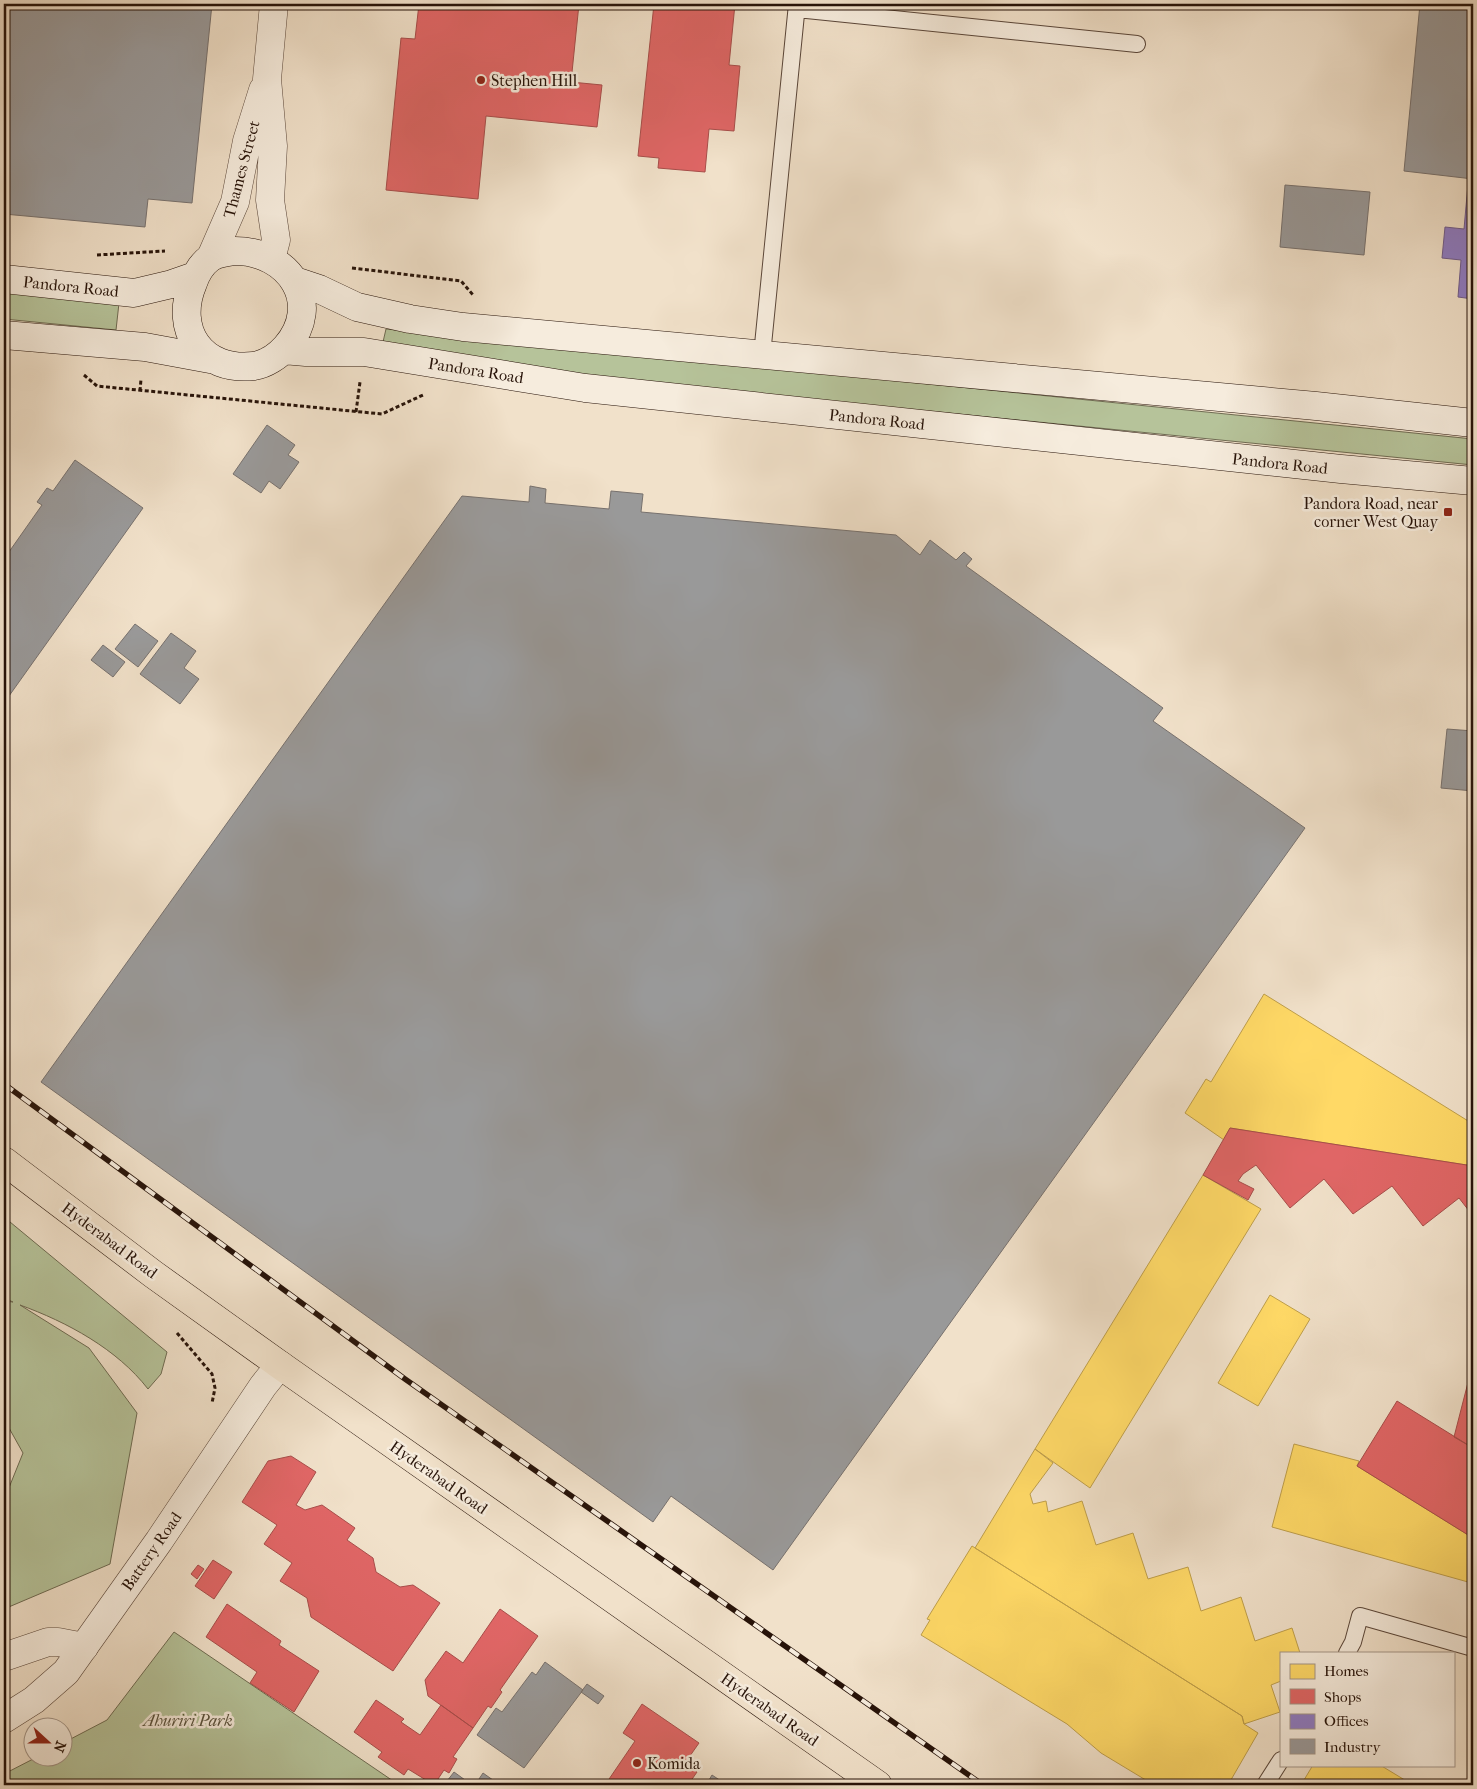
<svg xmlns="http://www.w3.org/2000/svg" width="1477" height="1789" font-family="'IM FELL French Canon',serif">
  <rect width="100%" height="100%" fill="#f1e1ca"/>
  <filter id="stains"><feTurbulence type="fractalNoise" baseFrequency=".004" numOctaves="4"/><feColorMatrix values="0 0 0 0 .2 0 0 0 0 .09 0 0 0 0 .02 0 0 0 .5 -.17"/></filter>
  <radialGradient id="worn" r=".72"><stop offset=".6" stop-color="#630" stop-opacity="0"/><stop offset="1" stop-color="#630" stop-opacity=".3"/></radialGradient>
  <!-- green -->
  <path fill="#b6c39a" stroke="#6e6b52" d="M4,292L119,303L116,330L4,319Z
    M386,329L1473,439V465L573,376L383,342Z
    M4,1217L167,1352L161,1374L148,1389C117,1349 67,1322 20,1305L89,1348L137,1413L110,1564L4,1609V1500L23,1453L4,1419V1301L13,1302L4,1298Z
    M174,1632L399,1785H4V1774L37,1757L62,1756L63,1743L107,1720Z"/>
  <!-- homes -->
  <path fill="#ffd966" stroke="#be9e4a" d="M1264,994L1473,1124V1166L1230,1128L1224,1140L1185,1113L1206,1079L1211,1082Z
    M1203,1175L1261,1209L1090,1488L1035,1449Z
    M1270,1295L1310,1319L1258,1406L1218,1383Z
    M1294,1444L1359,1461L1357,1466L1473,1538V1564L1468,1582L1272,1527Z
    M1035,1449L1053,1463L1030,1494L1033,1504L1046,1501L1048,1512L1082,1501L1096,1545L1133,1533L1148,1579L1188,1567L1201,1611L1241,1597L1255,1641L1292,1628L1300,1653H1281V1681L1271,1685L1280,1712L1244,1724L1242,1716L975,1548Z
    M972,1546L1242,1716L1244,1724L1258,1733L1228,1785H1154L1101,1753L1067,1724L921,1635L930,1620L927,1619Z
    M1313,1765H1380L1413,1785H1301Z"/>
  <!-- shops -->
  <path fill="#e06666" stroke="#a84d4a" d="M419,4H579L571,82L602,85L597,127L486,116L478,199L386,190L401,38L415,39Z
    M654,4H735L729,65L740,66L734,131L709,129L705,172L658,168L659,158L638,156Z
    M1230,1128L1473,1166V1216L1459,1198L1423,1226L1392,1186L1353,1214L1324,1179L1290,1208L1256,1165L1243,1174L1238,1181L1254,1189L1248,1200L1203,1175Z
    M1473,1363V1448L1454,1437Z
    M1397,1401L1473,1448V1538L1357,1466Z
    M291,1456L316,1472L296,1505L305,1510L322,1505L355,1528L347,1540L373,1558L376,1572L400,1587L413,1585L440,1603L393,1671L311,1617L307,1598L280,1581L292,1563L264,1544L277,1525L242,1502L268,1461Z
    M213,1560L232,1572L214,1599L195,1586Z
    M198,1565L204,1569L197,1579L191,1574Z
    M227,1604L281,1641L279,1645L319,1671L294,1712L250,1683L257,1672L206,1637Z
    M500,1609L538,1636L500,1690L502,1692L491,1708L488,1706L473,1728L428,1696L425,1680L446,1651L463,1663Z
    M376,1700L404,1719L401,1722L420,1735L441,1705L473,1728L453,1757L457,1759L449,1773L444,1770L434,1785L408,1769L404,1775L378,1757L382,1752L354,1732Z
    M642,1704L699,1743L685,1763L697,1772L688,1785H605L635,1741L623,1733Z"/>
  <!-- offices -->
  <path fill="#8e7cc3" stroke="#6f5c8b" d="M1468,184L1473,185V299L1458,297L1461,260L1442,258L1445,227L1464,229Z"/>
  <!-- industry -->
  <path fill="#999" stroke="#77716e" d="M4,4H212L192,203L148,199L145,227L4,214Z
    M1420,4H1473V179L1404,171Z
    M1285,185L1370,192L1364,255L1280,247Z
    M267,425L295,445L288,455L299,462L280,489L269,481L261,493L233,474Z
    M75,460L143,508L4,703V559L42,505L37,502L47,488L53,491Z
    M530,486L546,489L545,503L609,509L611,491L643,494L641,512L896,535L920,555L930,540L956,560L964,552L972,559L966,566L1163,708L1153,721L1305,828L773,1570L671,1496L653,1522L41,1082L462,496L529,502Z
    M135,624L158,641L138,667L115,649Z
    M1473,627V668L1469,667Z
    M171,633L196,651L184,668L199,679L180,704L140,674Z
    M103,645L125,662L113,677L91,660Z
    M1447,729L1473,731V791L1441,788Z
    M545,1662L583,1690L524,1768L477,1735L496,1708L502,1712L532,1672L536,1675Z
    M587,1684L604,1696L598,1704L581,1692Z
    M454,1772L472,1785H444Z
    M483,1773L500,1785H475Z
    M712,1775L727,1785H706Z"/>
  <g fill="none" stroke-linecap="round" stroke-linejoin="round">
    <defs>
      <path id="service" d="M797,9L1137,44
        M762,355L797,4
        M1347,1653L1353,1642L1360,1616L1473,1648
        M1265,1785L1281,1760"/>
      <path id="minor" d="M4,1657L48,1642H58L84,1647"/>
      <path id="tertiary" d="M211,257L235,202L247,141L263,90
        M271,259L276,240L270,200L273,146L267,79L274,4
        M4,1719L34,1700L66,1672L159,1541L263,1386L280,1365"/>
      <path id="secondary" d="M235,251C289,251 324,303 286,347C278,356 266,364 254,366C202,372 173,330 193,283C196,274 202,264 210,258C217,253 227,252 235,251Z
        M4,279L134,293L172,284L195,276
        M295,281L319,289L357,307L410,319L463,327L1316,406L1473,423
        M4,335L145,347L210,359
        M283,350L306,352H364L585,388L1341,469L1473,481"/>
      <path id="trunk" d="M4,1161L153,1274L280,1365L878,1785"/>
    </defs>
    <!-- service casing -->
    <use href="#service" stroke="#5a4639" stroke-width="18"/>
    <!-- minor casing -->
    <use href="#minor" stroke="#5a4639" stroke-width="29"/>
    <!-- tertiary casing -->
    <use href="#tertiary" stroke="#5a4639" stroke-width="29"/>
    <!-- secondary casing -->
    <use href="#secondary" stroke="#271309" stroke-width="29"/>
    <!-- trunk casing -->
    <use href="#trunk" stroke="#271309" stroke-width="29"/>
    <!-- path -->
    <path stroke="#271309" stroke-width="3" stroke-dasharray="4 2.5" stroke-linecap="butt" d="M97,255L165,251
      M352,268L461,281L474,296
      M84,375L97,386L382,414L423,395
      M140,391L141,379
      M356,412L360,382
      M177,1333L212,1374L215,1388L212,1403"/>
    <!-- service -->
    <use href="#service" stroke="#f6ecdd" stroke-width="16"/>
    <!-- minor -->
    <use href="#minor" stroke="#f6ecdd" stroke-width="28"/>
    <!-- tertiary -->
    <use href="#tertiary" stroke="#f6ecdd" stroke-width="28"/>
    <!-- secondary -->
    <use href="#secondary" stroke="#f6ecdd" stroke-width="28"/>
    <!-- trunk -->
    <use href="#trunk" stroke="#f1e1ca" stroke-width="28"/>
    <defs>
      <path id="rail" d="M4,1084L405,1379L983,1785"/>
    </defs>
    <!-- rail casing -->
    <use href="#rail" stroke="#271309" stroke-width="5.5"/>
    <!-- rail -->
    <use href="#rail" stroke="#f6ecdd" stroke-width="4" stroke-dasharray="11" stroke-linecap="butt"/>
  </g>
  <!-- markers -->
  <g fill="#8f2418" stroke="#f6ecdd" stroke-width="2">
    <circle cx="481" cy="80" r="5"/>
    <rect x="1443" y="507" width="10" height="10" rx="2.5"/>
    <circle cx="637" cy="1763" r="5"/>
  </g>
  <g text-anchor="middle" stroke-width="5" stroke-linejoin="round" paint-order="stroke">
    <!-- poi labels -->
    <g font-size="16" fill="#271309" stroke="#f6ecdd" text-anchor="start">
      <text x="491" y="86">Stephen Hill</text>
      <text x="1438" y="509" text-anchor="end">Pandora Road, near<tspan x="1438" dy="18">corner West Quay</tspan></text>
      <text x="647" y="1769">Komida</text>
    </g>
    <!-- street labels -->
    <g font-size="16" fill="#271309" stroke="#f6ecdd">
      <text transform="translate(241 169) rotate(-75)" y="6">Thames Street</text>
      <text transform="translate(71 286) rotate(6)" y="6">Pandora Road</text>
      <text transform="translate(476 370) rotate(9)" y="6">Pandora Road</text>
      <text transform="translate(877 419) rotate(6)" y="6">Pandora Road</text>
      <text transform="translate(1280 463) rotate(6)" y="6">Pandora Road</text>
      <text transform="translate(110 1240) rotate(37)" y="6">Hyderabad Road</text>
      <text transform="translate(439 1477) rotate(35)" y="6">Hyderabad Road</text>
      <text transform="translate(151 1551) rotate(-55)" y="6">Battery Road</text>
      <text transform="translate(770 1709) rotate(35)" y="6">Hyderabad Road</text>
    </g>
    <!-- park labels -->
    <g font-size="16" font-style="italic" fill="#59513c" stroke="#f6ecdd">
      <text x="188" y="1726">Ahuriri Park</text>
    </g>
  </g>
  <!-- margin -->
  <rect width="1477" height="1789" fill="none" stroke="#f1e1ca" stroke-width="20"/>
  <rect x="5" y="5" width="1467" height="1779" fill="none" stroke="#271309" stroke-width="2.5"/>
  <rect x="10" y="10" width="1457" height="1769" fill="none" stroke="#271309"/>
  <!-- legend -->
  <rect x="1280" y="1652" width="175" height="115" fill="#f6ecdd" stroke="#a39588"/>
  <rect x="1290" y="1664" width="25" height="15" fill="#ffd966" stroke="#a39588"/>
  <text x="1324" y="1676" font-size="15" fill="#271309">Homes</text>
  <rect x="1290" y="1689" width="25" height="15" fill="#e06666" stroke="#a39588"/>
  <text x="1324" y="1702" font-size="15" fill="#271309">Shops</text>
  <rect x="1290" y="1714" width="25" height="15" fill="#8e7cc3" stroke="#a39588"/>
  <text x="1324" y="1726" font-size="15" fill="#271309">Offices</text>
  <rect x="1290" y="1739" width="25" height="15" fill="#999999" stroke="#a39588"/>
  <text x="1324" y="1752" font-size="15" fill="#271309">Industry</text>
  <!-- north arrow -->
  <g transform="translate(48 1742) rotate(111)"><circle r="24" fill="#f6ecdd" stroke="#a39588"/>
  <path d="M0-4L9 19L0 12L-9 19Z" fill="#8f2418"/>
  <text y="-8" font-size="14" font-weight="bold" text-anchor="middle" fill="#271309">N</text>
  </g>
  <rect width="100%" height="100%" filter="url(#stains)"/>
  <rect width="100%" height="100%" fill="url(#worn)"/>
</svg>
